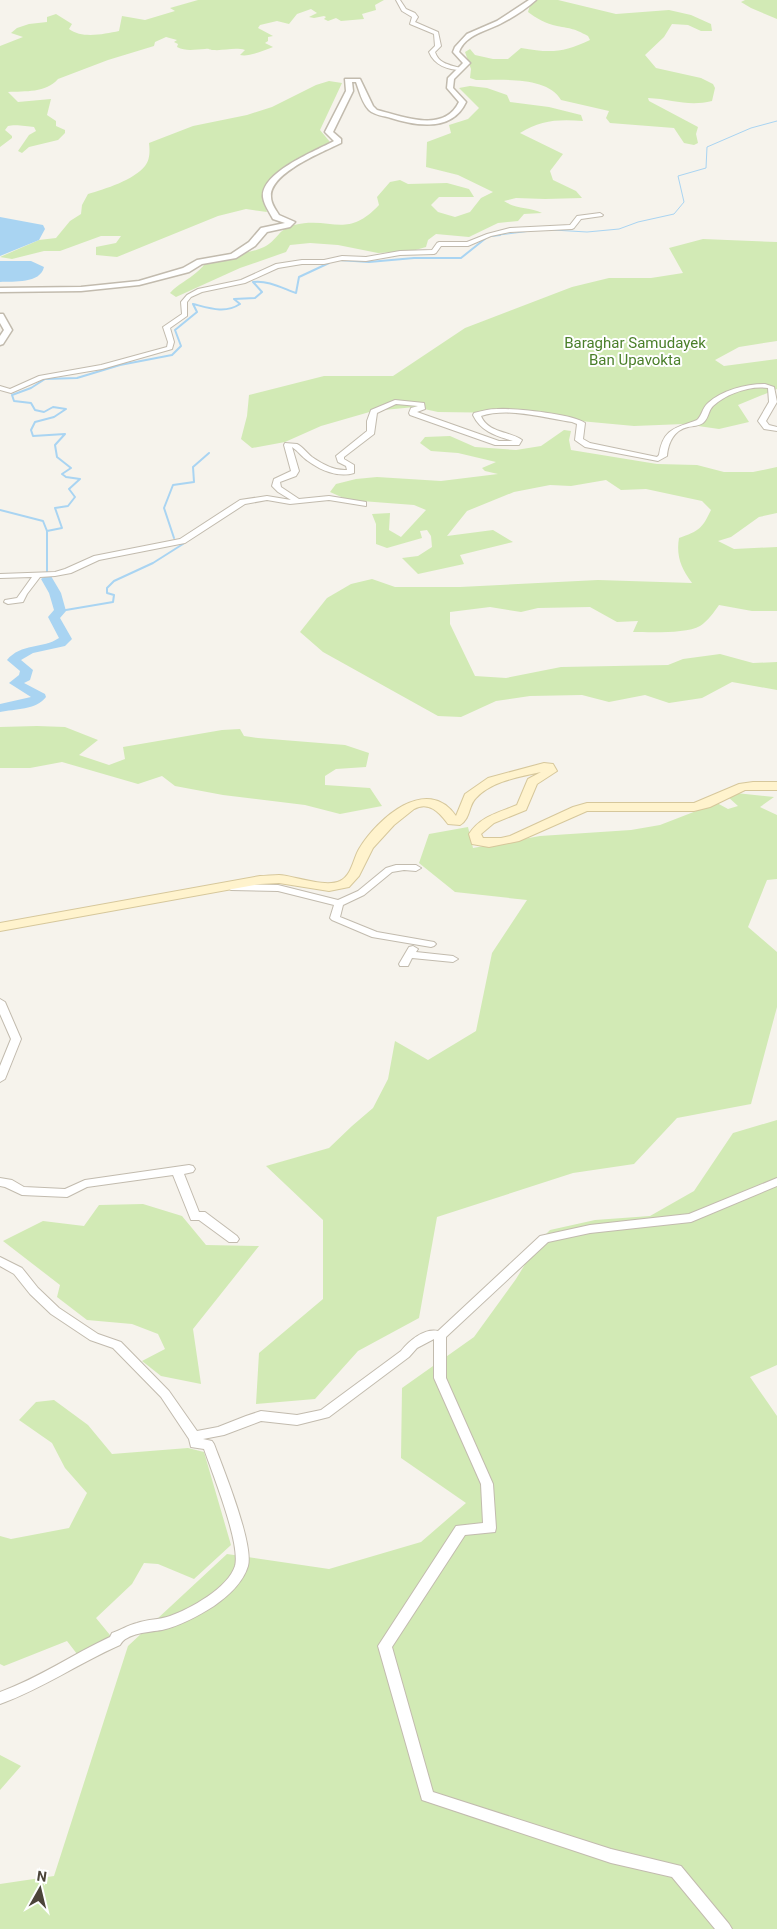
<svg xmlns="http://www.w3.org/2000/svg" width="777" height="1929" font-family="Roboto,sans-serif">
  <rect width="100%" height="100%" fill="#f6f3ec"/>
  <!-- green -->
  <path fill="#d2eab5" d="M198,0H384L375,5L376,10L362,14L364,19L341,21L336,18L328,21L324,19L326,17L324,16L314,18L309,17L317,13L311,9L297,14L289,24L277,21L260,25L258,28L273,36L268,37V41L265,43L273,47C263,51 249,57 240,55L245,50C234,47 224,51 213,50C209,50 210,48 205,49C196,49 187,52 177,47L178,44L174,42L177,40L166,37L155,42L154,46L108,60L58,79C46,93 25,91 8,92L18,102L51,99L47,115L56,121V126L65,130V133L58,140L29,147L22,153L18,151L29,135L36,131L34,127C27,126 14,124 8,126L5,130L12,136V138L0,147V46L23,37L11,33L17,28L29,24L47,22V17L56,14L72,24L69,29C82,39 104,34 119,31L122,16L145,20L175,11L170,8Z
    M536,0H558L616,14L669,10L691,15L711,24L712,31H701L688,25L672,24L664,37L645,55L656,68L701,78L713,84L715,88L712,101C688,107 672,99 648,98L649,101L698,127L696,134L698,143L694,145L684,143L674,128L610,123L606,118L609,111L561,100C548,76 501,80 476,80L470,78L471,69L465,52L470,49L475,55L493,59H508L521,48C550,53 563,53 590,40L588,36C573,28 572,29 557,26C546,24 536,18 528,12L530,5Z
    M745,0H777V19L751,8L741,2Z
    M329,81L342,83L320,130L330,142L267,184L262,196L267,212L246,209L218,216L117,257L96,255V247L116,243L121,236H101L60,251H44L12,259L0,257L39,240L56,238L70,221L81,214L82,205L88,194C105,189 134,180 145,166C150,160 150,151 149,143L193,126L247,115L272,107L316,85Z
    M470,86L487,88L507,95L510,102L549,107L581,115L583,121C559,119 540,120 520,133L563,154L550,171L553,180L576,191L582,198L545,199L516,198L504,201C515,209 530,207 542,213L524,214L518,221L498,223L469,237L436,234L428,240L426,247L412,251L378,253L338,245L310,243L290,245L286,252L240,268L176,297L170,293C178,284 188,280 197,272C201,269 204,264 208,262C226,254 247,255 264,247C278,240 278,229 294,225C332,216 346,240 379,205L377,197L390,182L400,180L408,184L447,183L469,189L474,197H439L431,205L438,212L455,217L470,212L481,198L493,192L458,175L426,167L427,142L451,133L449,125L468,119L479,108L459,88Z
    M703,239L777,242V341L739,347L715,360L724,366L777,359V389L738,405L749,422L719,429L684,424L634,426L580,421L517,413L438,412L415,407L373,411L321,426L285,442L252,448L241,439L247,416L249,395L324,376H393L465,328L572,287L609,278H651L683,273L669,248Z
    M564,430L571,431L569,440L571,450L657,464L697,465L724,472H753L777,467V513L759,517L731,537L718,541L734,549L777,547V611H752L719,605C714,612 708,621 700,626C687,634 649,632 633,632L638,621L617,622L590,607L538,608L521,612L490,607L450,612V624L475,676L506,678L561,667L668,665L683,659L720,654L753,663L777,662V690L732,682L702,698L669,703L645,695L609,702L582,695L530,696L496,701L461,717L438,716L323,652L300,632L327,598L351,584L372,579L395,587H460L598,580L692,583C681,568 676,556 679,538C699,531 702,529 711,510L702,501L646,489L621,490L606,480L571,486L550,485L514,492L467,511L447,536L493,530L513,542L460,555L464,564L418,574L402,558L418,556L432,547L431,536L427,530L420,531L422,538L387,548L376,544V524L372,514L390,513L389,530L401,537L426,510L414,505L348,500L330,492L336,484L356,479L377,477L441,481L498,474L485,471L482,468L496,462L458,453L431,451L420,443L425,437L450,436L475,447L516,450L541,446Z
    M37,726L65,727L98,740L79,755L109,765L125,759L123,747L222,730L240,729L244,736L258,738L345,745L369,753L366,767L336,769L325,776V785L370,788L382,806L340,814L305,805L223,795L175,786L162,776L138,784L62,762L30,768H0V727Z
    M736,793L774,797L760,807L777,815V879L767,880L748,927L777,952V1007L751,1104L677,1118L634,1164L573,1173L437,1217L419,1318L358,1351L315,1399L256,1404L259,1353L323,1299V1220L266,1166L329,1148L352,1126L373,1108L388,1079L395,1041L428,1060L476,1031L492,953L527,900L455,892L419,863L429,834L468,827L473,848L540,836L631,830L660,825L717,803L728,809L738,806L727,796Z
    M777,1120V1365L750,1377L777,1416V1929H0V1884L54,1876L128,1646L227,1554L329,1569L421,1542L466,1503L401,1458L402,1388L474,1337L516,1279L540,1240L550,1230L595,1220L650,1216L694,1191L733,1133Z
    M143,1204L182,1216L206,1245L259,1246L193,1329L201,1384L161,1376L142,1361L165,1349L158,1334L132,1324L87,1320L57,1297L60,1285L3,1241L43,1221L84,1226L99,1205Z
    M54,1400L88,1425L112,1454L188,1448L204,1452L231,1545L194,1579L158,1564L144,1563L132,1584L96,1618L119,1646L84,1663L67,1641L4,1666L0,1664V1536L11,1539L69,1528L87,1493L65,1468L52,1443L19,1420L36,1402Z
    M0,1755L21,1766L0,1790Z"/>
  <!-- water -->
  <path fill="#a9d4f2" d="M0,217L43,225L45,229L39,240L0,256Z
    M0,261H31L44,267C40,284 14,281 0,282Z"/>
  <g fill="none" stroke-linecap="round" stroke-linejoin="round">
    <!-- stream-far1 -->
    <path stroke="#a9d4f2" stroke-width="1" d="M553,230L587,232L619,229L638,222L674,214L684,202L678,176L706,168L707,147L751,128L777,121
      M491,236L531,231"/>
    <!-- stream -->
    <path stroke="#a9d4f2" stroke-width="2" d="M491,236L500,235
      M339,260L369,262L414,258H461L486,238
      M0,510L43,521L47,531
      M174,538L164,508L173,485L194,482L193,467L209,453
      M47,573V531L62,528L55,508L68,506L75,497L69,489L80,479L66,477L62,474L71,468L57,457L55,445L65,434L33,436L31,430L35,422L54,417L66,409L53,407L44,412L35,410L31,403L14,401L12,395L31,388L45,379L77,378L120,365L172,355L181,346L175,330L197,312L193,304C209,308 225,314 240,304L234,299L255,298L262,292L253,282C268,280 282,288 296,293L299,277L329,263
      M60,611L113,602L114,595L107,593V588L114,581L153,563L183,544"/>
    <!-- river -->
    <path fill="#a9d4f2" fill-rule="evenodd" d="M47,575L51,576L61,593L66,611L60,618L72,639L65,646L33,653L21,660L33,670L30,680L24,683L45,694L46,697C36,710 15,709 0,712V704L31,697L9,683L19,675L20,671L7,660C21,643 43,649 59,638L48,617L54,610L49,593L41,579Z"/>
    <defs>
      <path id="minor" d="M396,0H400L406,9L415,13L418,17L415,22L438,32L441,46L435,52C439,64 450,65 461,68V70C448,70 434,65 429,52L435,46L434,34L410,24L412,17L402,11Z
        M600,213L603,215L602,216L581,219L574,228L572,229L510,232L491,236L468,246H441L436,253L434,254L400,255L366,261L342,260L324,264H302L278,268L245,283L202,292L191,297L187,302V316L170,328L174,342L172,349L102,369L43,379L11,393L0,390V386L10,389L39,376L101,365L167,347L168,342L163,327L182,314L181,302L187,295L198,289L241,280L276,264L302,260H324L342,256L366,257L400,251L432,250L437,243L439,242H467L487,234L510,228L570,225L577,216Z
        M765,384L774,387L777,402L766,421L769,425L777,427V431L764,429L758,421L769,402L768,388C750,385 726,394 713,406C708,411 709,418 703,423C699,426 693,426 688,427C674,430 668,443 667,456L658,461L585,447L575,440L577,424L572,422C543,418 510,407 481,416C488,433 509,431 522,440L519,445H495L410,415L409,413L411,408L418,406L396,404L377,413L374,434L344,457V459L354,465V473C338,478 320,470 308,461C302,457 298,451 292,447L299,471L296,476L280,482L281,487L299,499L329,496L366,502V506L329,500L290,504L267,500L245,504L185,543L99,560L71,573L55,576L40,577L27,594L23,602L8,604L4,602L5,600L17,598L32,577L0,578V574L55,572L65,569L94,556L180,539L240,500L267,496L291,500L278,492L272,486L274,479L291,471L284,445L285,443L297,444C303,447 307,453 312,457C322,464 335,471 347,470L346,466L338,462L336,456L367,431V421L371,410L395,400L424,403L425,409L417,412L499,441H513C497,436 481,432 473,415L474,413C482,411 489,409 497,409C514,408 573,414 585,423L583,439L590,443L657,457L659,455C663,428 676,428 697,420C702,416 702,408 708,403C722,390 746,384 765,384Z
        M396,865H416L421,868L416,871L404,870L392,872L364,895L343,905L340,917L377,932L434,942L436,944L434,946L431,947L372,937L332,920L330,918L334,905L278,891L231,890L226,887L231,884L278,885L338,900L358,891L386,868Z
        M413,946L418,949L416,952L453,956L458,959L453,962L412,958L408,966H400L399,964L409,947Z
        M0,999L5,1002L21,1039L5,1079L0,1082V1066L11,1039L0,1014Z
        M189,1165L193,1166L195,1169L193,1172L184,1174L199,1212H205L237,1236L239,1239L237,1242H229L199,1220H191L173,1175L87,1187L67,1197L22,1195L5,1187L0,1186V1178L12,1180L24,1187L65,1189L85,1180Z
        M777,1178V1186L691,1222L590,1233L548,1242L446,1337V1378L493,1484L496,1528L495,1532L465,1535L392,1647L433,1792L611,1849L681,1866L729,1924L732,1929H715L672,1877L611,1863L422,1800L378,1646L456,1526L483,1523L481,1484L434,1378V1339L417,1348L409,1357L329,1417L297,1425L261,1421L224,1435L203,1439L212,1441L214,1444C223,1468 254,1544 248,1566C243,1583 228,1596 214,1606C198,1616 180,1626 162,1630C150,1632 126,1633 120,1645C79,1663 42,1689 0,1704V1692C39,1678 73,1654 110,1637L112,1633C121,1630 128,1625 137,1623C148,1619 159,1620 170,1616C190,1609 228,1588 235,1566C241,1544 212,1472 204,1449L191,1447L189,1439L161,1397L113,1348L90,1340L51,1314L30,1294L14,1274L0,1266V1257L22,1268L38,1288L59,1308L98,1334L121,1342L169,1391L197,1431L218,1427L246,1416L261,1411L297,1415L321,1410L401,1351C409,1341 424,1328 438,1331L540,1236L590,1225L689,1214Z"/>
      <path id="tertiary" d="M529,0H536C526,9 512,18 500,24C486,31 465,35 459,52L470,63L454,79L453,88L466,102C452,132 416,126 391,118C384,116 374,115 369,110C362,103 359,90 356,82H352L353,91L333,132L341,139V143C323,152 269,173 271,197C271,204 276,210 279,215L295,222L290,227L267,232L255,246L236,258L202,264L189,272L139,285L81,291L0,292V288L81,287L139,281L183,268L197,260L231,254L249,242L261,228L285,223L273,219C270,213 264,205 263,197C261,172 316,151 334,141L325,132L346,91L345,79H360L373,106L377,110C402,116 444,134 459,102L447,88L448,78L463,63L453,52L455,47L467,34L497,21Z
        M0,314H3L12,330L3,344L0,345V336L4,330L0,323Z"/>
      <path id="secondary" d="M544,763L553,764L557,771L537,784L526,810L494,823L481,834L483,838H501L510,836L573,807L587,803H694L739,784L753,782H777V790H745L710,807L694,811H587L519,841L489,847L472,844L469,834C481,816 498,813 517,805L528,779L541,772C519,777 492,781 476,798C468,806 471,818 460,825L448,824C439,812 429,801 414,809L394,825L373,848L359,876L349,887L329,891L279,883L260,884L0,931V923L260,876C266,876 273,875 279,875C295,876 325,888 340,881C352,875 353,859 359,849C377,819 427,774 456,816L465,794L488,778Z"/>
    </defs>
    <!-- minor casing -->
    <use href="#minor" stroke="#c2bbae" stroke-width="2"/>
    <!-- tertiary casing -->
    <use href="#tertiary" stroke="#c2bbae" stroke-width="3"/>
    <!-- secondary casing -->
    <use href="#secondary" stroke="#d6c79b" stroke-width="2"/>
    <!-- minor -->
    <use href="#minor" fill="#fff" fill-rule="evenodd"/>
    <!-- tertiary -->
    <use href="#tertiary" fill="#fff" fill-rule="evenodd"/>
    <!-- secondary -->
    <use href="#secondary" fill="#fff3cd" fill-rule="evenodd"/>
  </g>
  <g text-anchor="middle" stroke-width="4" stroke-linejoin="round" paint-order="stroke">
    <!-- far-park labels -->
    <g font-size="15" fill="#4a7f2a" stroke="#fff">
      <text x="635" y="348">Baraghar Samudayek<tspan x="635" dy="17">Ban Upavokta</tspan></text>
    </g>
  </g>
  <!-- north arrow -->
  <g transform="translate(40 1889) rotate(8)" stroke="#ffffff" stroke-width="4" paint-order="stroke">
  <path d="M0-4L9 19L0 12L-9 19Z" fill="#4b4439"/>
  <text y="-8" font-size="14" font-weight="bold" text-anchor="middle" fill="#4b4439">N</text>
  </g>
</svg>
